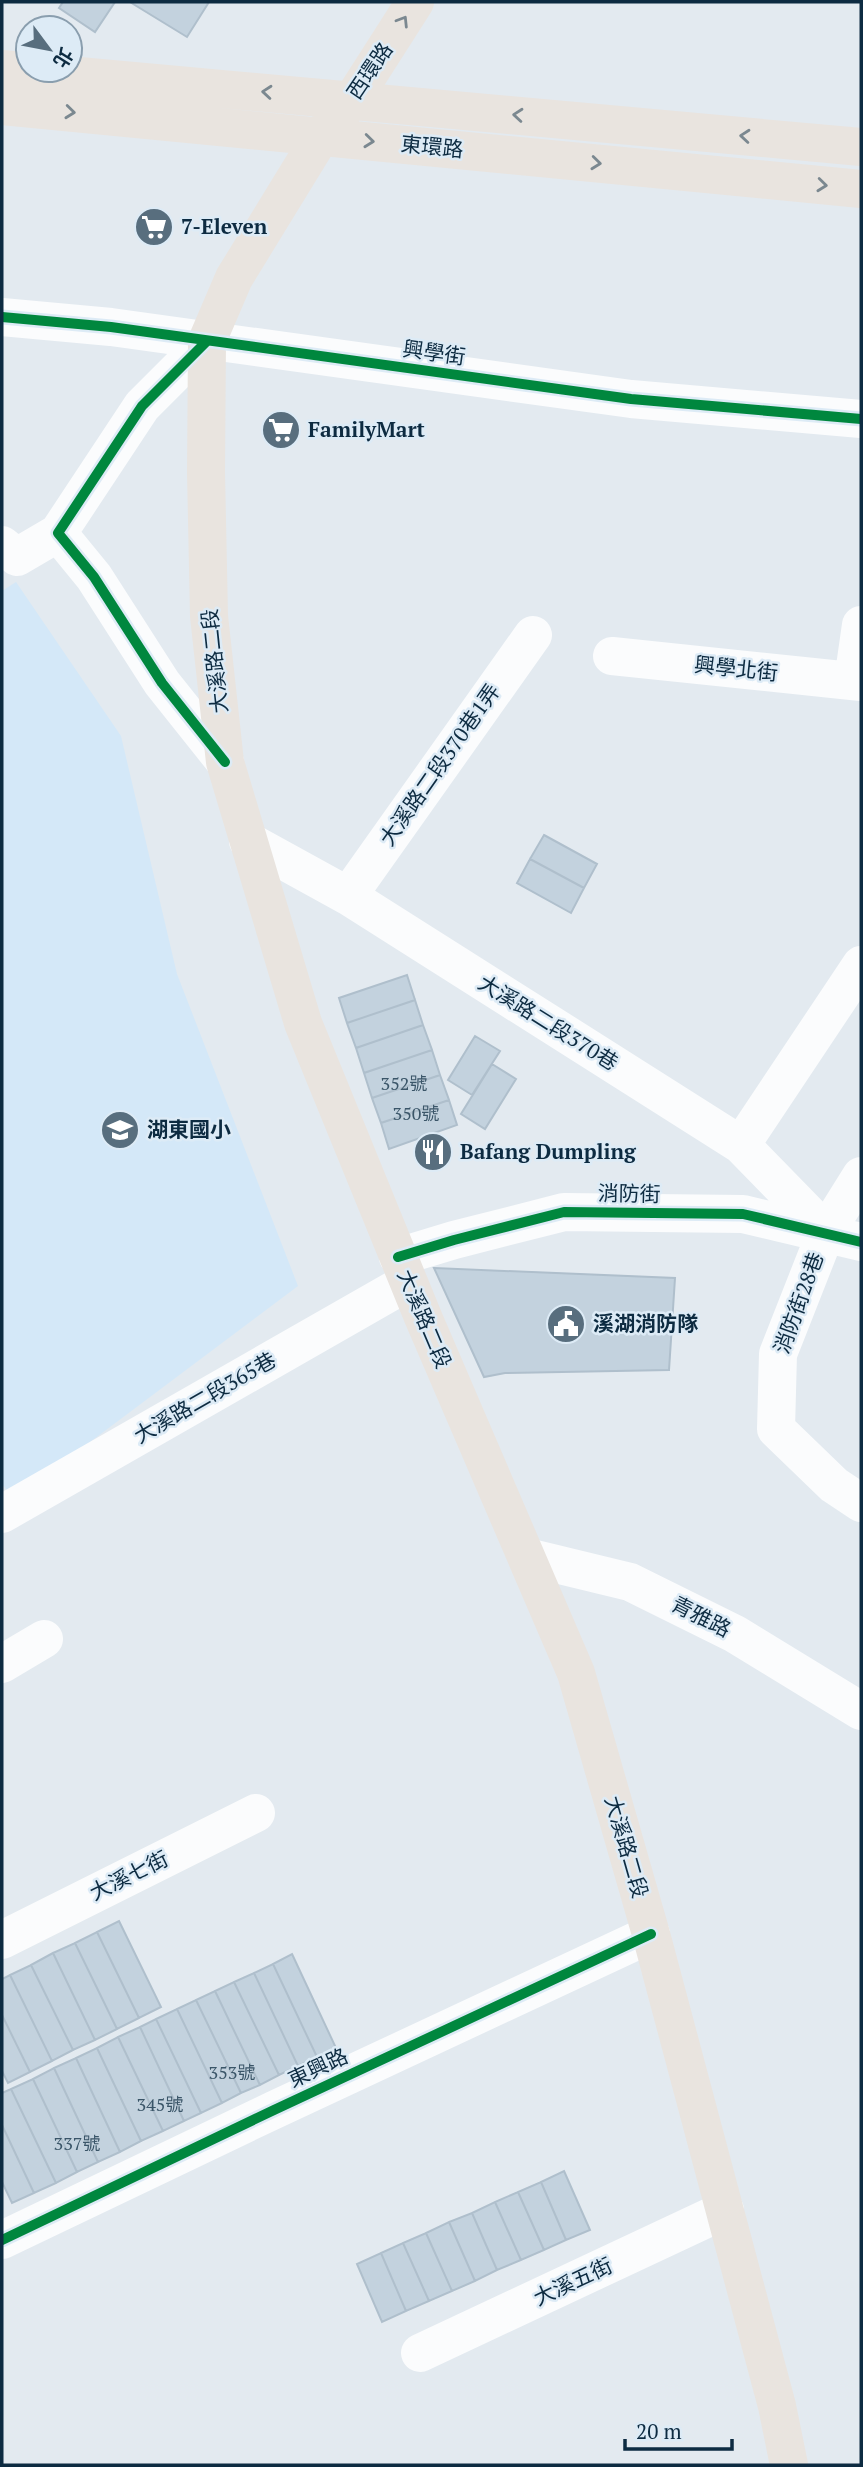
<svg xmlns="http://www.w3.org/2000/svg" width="863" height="2467" font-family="'PT Serif','Noto Sans TC',serif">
  <rect width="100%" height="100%" fill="#e3eaf0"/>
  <!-- built -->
  <path fill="#d4e8f8" d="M16,582L121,736L177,974L298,1286L14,1499L2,1484V591Z"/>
  <!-- building -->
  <path fill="#c3d2de" stroke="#afbfcc" stroke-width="2" d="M63,2H115L95,32L59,8Z
    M130,2H209L187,37Z
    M544,835L597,864L584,888L530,859Z
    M530,859L584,888L571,913L517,883Z
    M407,975L415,1000L347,1023L339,998Z
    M415,1000L423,1025L356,1048L347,1023Z
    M423,1025L432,1050L364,1073L356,1048Z
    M475,1036L500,1051L472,1095L448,1080Z
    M432,1050L440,1075L372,1098L364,1073Z
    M492,1064L516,1079L485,1129L461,1114Z
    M440,1075L449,1100L381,1123L372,1098Z
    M449,1100L457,1125L389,1149L381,1123Z
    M434,1268L675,1278L669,1370L505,1373L484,1377Z
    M119,1921L161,2007L139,2018L97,1932Z
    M97,1932L139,2018L117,2029L75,1943Z
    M75,1943L117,2029L95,2040L53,1953Z
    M53,1953L95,2040L73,2050L31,1965Z
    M292,1954L336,2048L317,2057L273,1964Z
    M273,1964L317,2057L298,2066L254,1973Z
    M31,1965L73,2050L52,2061L10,1975Z
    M254,1973L298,2066L279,2075L234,1982Z
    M10,1975L52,2061L30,2072L2,2015V1979Z
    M234,1982L279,2075L260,2085L215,1991Z
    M215,1991L260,2085L241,2093L196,2000Z
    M196,2000L241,2093L222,2103L177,2009Z
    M177,2009L222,2103L201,2113L156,2019Z
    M2,2015L30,2072L8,2083L2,2071Z
    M156,2019L201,2113L184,2121L140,2027Z
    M140,2027L184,2121L163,2131L118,2037Z
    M118,2037L163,2131L141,2141L97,2048Z
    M97,2048L141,2141L120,2152L76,2058Z
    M76,2058L120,2152L98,2162L54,2068Z
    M54,2068L98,2162L77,2172L33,2079Z
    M33,2079L77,2172L56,2183L11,2089Z
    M11,2089L56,2183L34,2193L2,2125V2093Z
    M2,2125L34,2193L12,2203L2,2182Z
    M564,2171L590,2230L566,2240L541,2182Z
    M541,2182L566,2240L544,2250L518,2192Z
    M518,2192L544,2250L521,2260L495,2202Z
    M495,2202L521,2260L497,2270L472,2213Z
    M472,2213L497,2270L475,2281L449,2222Z
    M449,2222L475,2281L452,2291L426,2233Z
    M426,2233L452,2291L429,2301L403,2243Z
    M403,2243L429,2301L406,2311L381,2253Z
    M381,2253L406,2311L382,2322L357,2264Z"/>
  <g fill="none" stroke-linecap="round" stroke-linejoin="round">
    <!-- minor -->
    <path stroke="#fbfcfd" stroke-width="38" d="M2,317L111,327L631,399L861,419
      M207,341L142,406L58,533L94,577L162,683L225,762
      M2,545L17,557L58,533
      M612,656L861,682
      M853,681L861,625
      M248,841L348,896L741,1145L826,1232
      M348,896L533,635
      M741,1145L861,965
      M861,1176L826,1232L778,1354L776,1429L834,1485L861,1503
      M398,1257L454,1240L564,1212L743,1214L861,1242
      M2,1514L408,1282
      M527,1557L630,1582L735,1634L861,1711
      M2,1664L44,1639
      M2,1940L256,1813
      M2,2240L274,2110L651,1934
      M420,2353L725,2210"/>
    <!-- major -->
    <path stroke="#e9e4df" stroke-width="38" d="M415,2L353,99L321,136L234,278L207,341L206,472L209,616L225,762L303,1023L423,1317L576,1673L651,1934L777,2406L789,2465
      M2,69L861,147
      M2,106L861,189"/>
    <defs>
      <path id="cycleway" d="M2,317L111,327L631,399L861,419
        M207,341L142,406L58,533L94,577L162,683L225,762
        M398,1257L454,1240L564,1212L743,1214L861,1242
        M2,2240L274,2110L651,1934"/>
    </defs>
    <!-- cycleway casing -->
    <use href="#cycleway" stroke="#ddebf6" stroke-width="15"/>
    <!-- cycleway -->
    <use href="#cycleway" stroke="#00873e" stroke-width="10"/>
  </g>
  <!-- one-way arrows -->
  <defs><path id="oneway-chevron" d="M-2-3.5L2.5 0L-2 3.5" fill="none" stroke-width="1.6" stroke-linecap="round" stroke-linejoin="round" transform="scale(1.75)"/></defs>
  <g stroke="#7b8890">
    <use href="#oneway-chevron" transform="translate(403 21) rotate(-58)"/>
    <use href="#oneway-chevron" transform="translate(267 92) rotate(-175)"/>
    <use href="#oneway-chevron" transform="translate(70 112) rotate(6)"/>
    <use href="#oneway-chevron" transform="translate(518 115) rotate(-175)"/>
    <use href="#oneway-chevron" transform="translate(745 136) rotate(-175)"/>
    <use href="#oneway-chevron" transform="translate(369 141) rotate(6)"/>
    <use href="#oneway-chevron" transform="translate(596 163) rotate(6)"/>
    <use href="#oneway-chevron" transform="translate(822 185) rotate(6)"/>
  </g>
  <!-- icons -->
  <defs>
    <symbol id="supermarket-disc" viewBox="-11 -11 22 22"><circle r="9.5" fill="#586e7e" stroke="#ddebf6"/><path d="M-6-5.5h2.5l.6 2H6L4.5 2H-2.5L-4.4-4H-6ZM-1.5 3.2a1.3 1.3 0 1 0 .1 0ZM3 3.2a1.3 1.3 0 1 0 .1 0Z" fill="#fff"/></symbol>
    <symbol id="school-disc" viewBox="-11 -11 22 22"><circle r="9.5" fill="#586e7e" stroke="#ddebf6"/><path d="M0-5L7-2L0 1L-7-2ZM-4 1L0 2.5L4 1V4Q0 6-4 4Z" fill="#fff"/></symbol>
    <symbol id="restaurant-disc" viewBox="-11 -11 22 22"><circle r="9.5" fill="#586e7e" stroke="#ddebf6"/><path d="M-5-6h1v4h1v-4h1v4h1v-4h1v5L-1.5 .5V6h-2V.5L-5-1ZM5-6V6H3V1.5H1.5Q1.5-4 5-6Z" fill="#fff"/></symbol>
    <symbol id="civic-disc" viewBox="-11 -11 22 22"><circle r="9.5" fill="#586e7e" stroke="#ddebf6"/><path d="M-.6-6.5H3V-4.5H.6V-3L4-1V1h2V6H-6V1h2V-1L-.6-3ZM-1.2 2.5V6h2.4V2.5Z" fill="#fff"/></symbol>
  </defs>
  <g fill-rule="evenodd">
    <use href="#supermarket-disc" x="132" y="205" width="44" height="44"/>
    <use href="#supermarket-disc" x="259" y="408" width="44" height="44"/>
    <use href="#school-disc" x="98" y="1108" width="44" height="44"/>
    <use href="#restaurant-disc" x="411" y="1130" width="44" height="44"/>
    <use href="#civic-disc" x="544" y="1302" width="44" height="44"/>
  </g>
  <g text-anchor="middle" stroke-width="5" stroke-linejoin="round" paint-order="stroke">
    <!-- number labels -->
    <g font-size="18" fill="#3a5568">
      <text x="404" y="1090">352號</text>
      <text x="416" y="1120">350號</text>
      <text x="232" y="2079">353號</text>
      <text x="160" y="2111">345號</text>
      <text x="77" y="2150">337號</text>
    </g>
    <!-- street labels -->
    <g font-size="21" fill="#0d2b41" stroke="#ddebf6">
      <text transform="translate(370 71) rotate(-56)" y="7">西環路</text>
      <text transform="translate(432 147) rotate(6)" y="7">東環路</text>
      <text transform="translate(434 353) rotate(8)" y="7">興學街</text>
      <text transform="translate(215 661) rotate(-96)" y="7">大溪路二段</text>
      <text transform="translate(736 669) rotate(6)" y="7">興學北街</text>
      <text transform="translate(440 765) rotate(-55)" y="7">大溪路二段370巷1弄</text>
      <text transform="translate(548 1023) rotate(32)" y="7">大溪路二段370巷</text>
      <text transform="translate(629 1194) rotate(1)" y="7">消防街</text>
      <text transform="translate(799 1303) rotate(-70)" y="7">消防街28巷</text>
      <text transform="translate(424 1319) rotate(67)" y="7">大溪路二段</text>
      <text transform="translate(205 1398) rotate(-30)" y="7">大溪路二段365巷</text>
      <text transform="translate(701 1617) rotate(27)" y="7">青雅路</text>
      <text transform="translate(626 1847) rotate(74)" y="7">大溪路二段</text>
      <text transform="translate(129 1876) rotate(-26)" y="7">大溪七街</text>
      <text transform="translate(318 2068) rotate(-25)" y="7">東興路</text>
      <text transform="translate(573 2282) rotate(-25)" y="7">大溪五街</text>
    </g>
    <!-- poi labels -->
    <g font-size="21" font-weight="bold" fill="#0d2b41" stroke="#ddebf6" text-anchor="start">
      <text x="181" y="234">7-Eleven</text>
      <text x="308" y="437">FamilyMart</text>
      <text x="147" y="1137">湖東國小</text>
      <text x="460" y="1159">Bafang Dumpling</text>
      <text x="593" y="1331">溪湖消防隊</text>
    </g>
  </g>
  <!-- border -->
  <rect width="863" height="2467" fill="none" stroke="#0d2b41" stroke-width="7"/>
  <!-- north arrow -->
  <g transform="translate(49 49) rotate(122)"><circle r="33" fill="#ddebf6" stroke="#8a9eae" stroke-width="2"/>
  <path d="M0-5L12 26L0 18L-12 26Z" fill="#586e7e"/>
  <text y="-10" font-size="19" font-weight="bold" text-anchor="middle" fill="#0d2b41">北</text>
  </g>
  <!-- scale -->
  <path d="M625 2439v10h107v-10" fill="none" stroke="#0d2b41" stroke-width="3.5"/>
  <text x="636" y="2439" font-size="21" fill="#0d2b41" stroke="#ddebf6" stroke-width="5" paint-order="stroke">20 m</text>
</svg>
